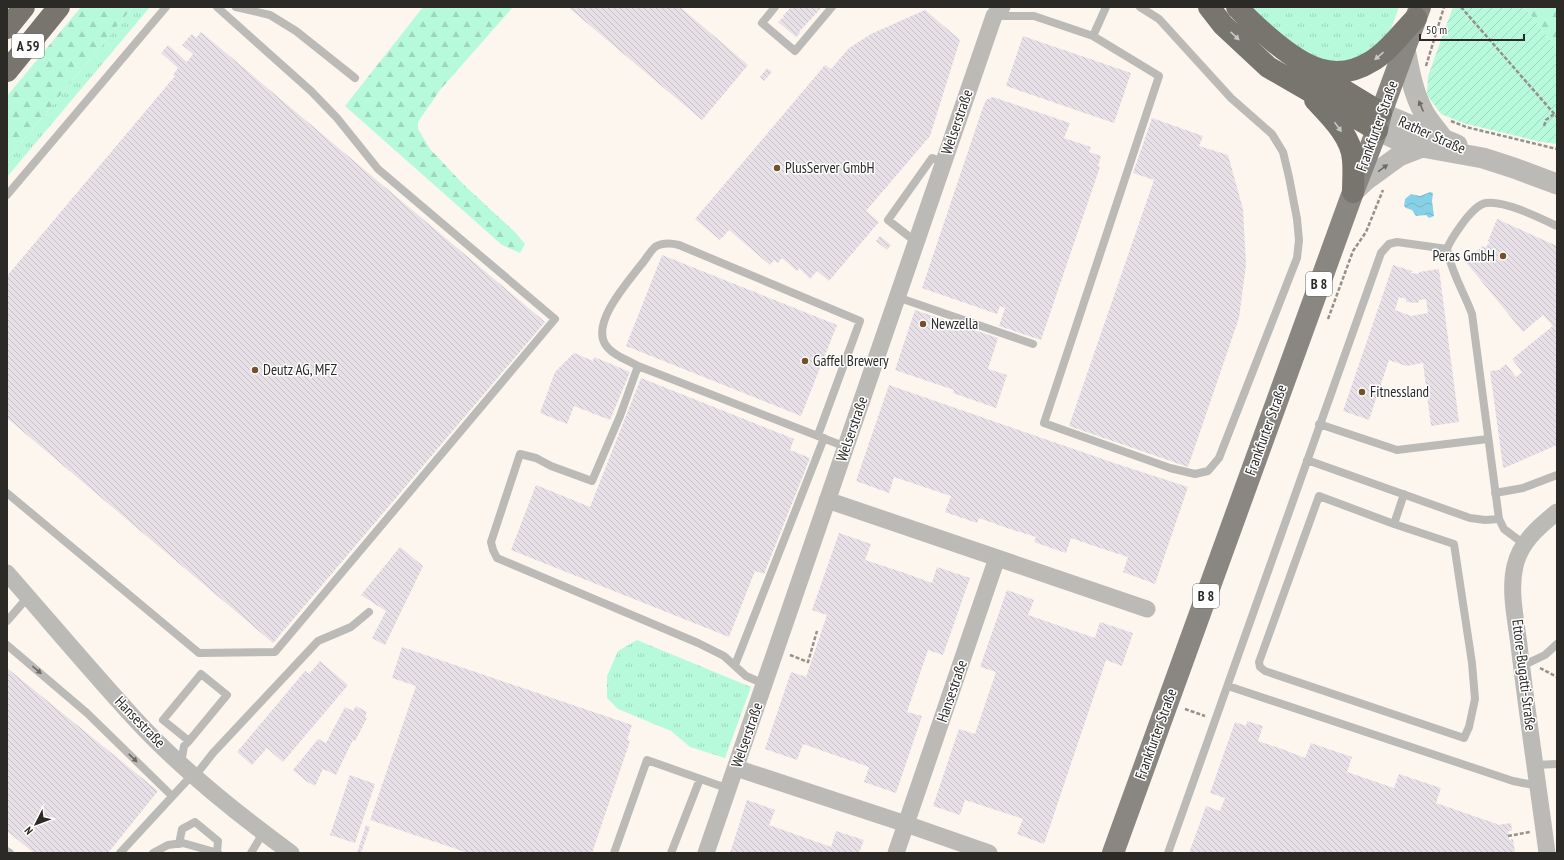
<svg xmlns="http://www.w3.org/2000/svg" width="1564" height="860" font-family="'PT Sans Narrow',sans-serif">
  <defs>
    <pattern id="grass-tufts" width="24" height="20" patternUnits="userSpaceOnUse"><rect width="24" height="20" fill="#b7fadb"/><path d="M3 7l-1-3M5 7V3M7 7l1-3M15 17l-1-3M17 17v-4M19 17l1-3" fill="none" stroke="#9ed6bc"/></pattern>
    <pattern id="forest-firs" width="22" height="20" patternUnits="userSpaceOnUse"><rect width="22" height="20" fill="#b7fadb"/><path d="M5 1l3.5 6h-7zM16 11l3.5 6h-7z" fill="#9ed6bc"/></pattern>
    <pattern id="garden-furrows" width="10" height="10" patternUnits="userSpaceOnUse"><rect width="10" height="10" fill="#b7fadb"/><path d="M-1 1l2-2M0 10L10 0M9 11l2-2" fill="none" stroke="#9ed6bc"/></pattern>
    <pattern id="water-waves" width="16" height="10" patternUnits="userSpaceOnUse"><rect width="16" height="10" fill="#86d1e7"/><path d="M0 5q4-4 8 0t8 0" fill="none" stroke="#74b4c6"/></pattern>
    <pattern id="building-back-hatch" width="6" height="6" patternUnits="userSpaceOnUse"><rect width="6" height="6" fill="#e7e1e7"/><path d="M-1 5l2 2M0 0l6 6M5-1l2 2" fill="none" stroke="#c6c1c6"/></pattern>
  </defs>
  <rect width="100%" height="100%" fill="#fcf6ef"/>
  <!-- grass -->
  <path fill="url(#grass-tufts)" d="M133,7H150L7,177V160Z
    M1250,7H1399L1391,29L1377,48L1359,60L1320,62L1290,44Z
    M637,640L751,687L725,758L690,747L671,731L618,709L607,698V676L618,651Z"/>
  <!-- forest -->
  <path fill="url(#forest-firs)" d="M81,7H133L7,160V96Z
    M423,7H513L440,90L418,122V129L430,149L464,185L515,232L525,244L520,253L502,245L345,106Z
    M1524,7H1557V49Z"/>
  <!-- garden -->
  <path fill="url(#garden-furrows)" d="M1453,7H1524L1557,49V144L1541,142L1463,123L1441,114L1427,95L1428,76Z"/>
  <!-- water -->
  <path fill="url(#water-waves)" d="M1430,192L1433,193L1432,201L1434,216L1429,218L1426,215L1416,216L1412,210L1406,208L1404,206L1405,199L1411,194L1420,196Z"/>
  <!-- building -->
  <path fill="url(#building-back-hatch)" fill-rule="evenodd" d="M568,7H680L748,65L702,120Z
    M791,7H822L799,32L800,33L796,37L778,22L784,17L783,16Z
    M925,10L960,40L930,136L866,211L879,222L829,281L817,271L810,279L799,268L797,271L782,258L778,263L774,260L770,265L729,230L720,240L695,219L825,65L831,69L849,48L871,34Z
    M201,32L545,322L273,643L7,418V276L175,76L173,75L178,68L161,53L168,45L187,62L193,54L182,45L192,34L196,38Z
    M1023,36L1131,73L1114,123L1006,86Z
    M767,68L772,72L764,81L760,77Z
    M993,97L1070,123L1064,138L1091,147L1089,152L1101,156L1098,166L1100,167L1041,340L999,326L1005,308L1000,306L997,314L922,288L982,110L986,100Z
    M1152,118L1203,136L1199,146L1228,155L1243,209L1246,265L1239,318L1188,467L1069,426L1154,180L1133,173Z
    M1497,219L1557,246V445L1504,468L1503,467L1490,371L1499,370L1506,364L1516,377L1522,372L1512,359L1553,326L1543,315L1523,332L1465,261L1483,246L1485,248L1490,242L1488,241Z
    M880,236L891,245L887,250L876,241Z
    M662,255L837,325L801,416L626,346Z
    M1393,265L1412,271L1411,273L1419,274V272L1439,269L1459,422L1431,426L1423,363L1406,366L1389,360L1369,420L1343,411ZM1399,297L1406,299V302L1418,303L1419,300L1426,299L1428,313L1411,316L1395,310Z
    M915,310L998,338L988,369L1007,375L996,408L953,393L954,390L895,370Z
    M574,353L593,361L594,357L630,372L610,420L574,406L567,424L540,413L555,372Z
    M641,378L794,439L790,450L810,458L764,574L755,571L729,637L511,550L536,485L590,507Z
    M889,385L1111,462L1188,487L1155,584L1123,572L1128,557L1100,548L1071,538L1066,553L1034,542L1036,537L1007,528L979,518L977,523L945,512L951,496L894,477L889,493L856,481Z
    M839,533L871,544L865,560L899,571L932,583L937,567L970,578L943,655L928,650L907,712L922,716L896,793L864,782L869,767L803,744L797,760L765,749L791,672L806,677L827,615L812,610Z
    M400,547L423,566L385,645L372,638L386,611L361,595Z
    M1007,590L1034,600L1028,615L1095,638L1100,622L1133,633L1122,666L1106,660L1044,844L1017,834L1023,819L965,800L960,815L933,806L959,729L975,734L995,675L996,672L980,667Z
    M402,647L632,725L627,740L630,741L592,853H468L370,820L416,686L392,678Z
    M320,661L348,685L283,762L267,748L252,765L237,752L305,671L309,674Z
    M7,668L158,791L108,853H34L7,831Z
    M356,706L367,712L365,717L367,718L355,741L353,740L336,775L323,769L315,786L306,781L293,770L318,739L326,743L345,707L353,711Z
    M1247,721L1263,726L1258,741L1282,749L1305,758L1311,743L1352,757L1347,772L1394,788L1399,774L1441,788L1436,803L1497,824V825L1511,823L1512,831H1508L1509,840L1513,839L1515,853H1189L1206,806L1220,811L1225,798L1210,793L1235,722L1246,726Z
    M350,775L375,784L355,843L330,835Z
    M747,800L775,810L769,825L831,847L836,831L864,840L859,853H730Z
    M366,825L370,827L361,853H357Z"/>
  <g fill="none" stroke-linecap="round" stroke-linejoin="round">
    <!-- path -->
    <path stroke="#94908b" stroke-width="2.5" stroke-dasharray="4 2" stroke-linecap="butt" d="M1461,7L1557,117
      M1426,66L1444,7
      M1451,121L1466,127L1557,149
      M1544,126L1546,120L1554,114
      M1328,319L1353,251L1366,232L1383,190
      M790,655L808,662L817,631
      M1540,668L1557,677
      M1185,709L1205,716
      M1508,836L1530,832"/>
    <!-- service -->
    <path stroke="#bcbab7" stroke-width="8" d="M236,7L270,15L296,31L355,78
      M775,7L762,23L795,51L832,7
      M995,16H1034L1093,36L1159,76L1044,423L1170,468L1195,474L1208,471L1219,458L1297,258L1299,240L1297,219L1289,177L1283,152L1272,134L1231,98L1159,19L1140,7
      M1093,36L1106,7
      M7,195L166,7
      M916,242L888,220L932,158L944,162
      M1447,249C1451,272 1464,292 1472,314L1499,519L1504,529L1524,544
      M897,297L1033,344
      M638,366L620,416L592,481L551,466L536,458L520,454L491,542L493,550L497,558L698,643L724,656L746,676L764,684
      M1319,424L1397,450L1488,439
      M818,435L860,321L679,245C671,243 663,242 655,247C650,251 645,261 640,266C627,283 592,322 605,344C612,355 627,360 638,366L846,447
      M1307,460L1470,518L1485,520L1499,519
      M7,493L199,653L275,652L555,319L378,169L337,118L311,91L217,7
      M1495,493L1523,488L1557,475
      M1394,524L1454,544L1472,663L1475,699L1469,727L1464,738L1265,671L1260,667L1259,662L1319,496L1394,524L1404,494
      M7,621L28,597
      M7,645L87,713L172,796
      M735,665L824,438
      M1522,666L1545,655L1557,644
      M1228,686L1513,781L1538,786
      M181,763L184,746L189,741L227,695L201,674L163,720L189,741
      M1535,765L1557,764
      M195,776L213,753L318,641L351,627L369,612
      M179,844L182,829L195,822L218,841L217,853
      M7,851L10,853
      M120,853L193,774
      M153,853L168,845L183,843L218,853
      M251,853L263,833
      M614,853L647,760L729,789
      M671,853L700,779
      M1168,853L1381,253L1389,244L1397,242L1447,249C1451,238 1458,230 1465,220C1470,214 1478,204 1486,203C1504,200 1540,218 1557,226"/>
    <!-- minor -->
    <path stroke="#bcbab7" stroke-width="17" d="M827,500L1147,609
      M7,573C50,622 91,671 135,719C181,769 236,813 291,853
      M736,768L906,824L997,558
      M706,853L994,16L1002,7
      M896,853L906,824L989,853
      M1547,853C1538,784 1527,714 1519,645C1516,620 1509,591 1515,566C1520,543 1538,527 1557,512"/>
    <!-- tertiary -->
    <path stroke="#bcbab7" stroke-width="21" d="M1405,49C1409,70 1413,92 1423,111C1428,121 1437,130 1443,139
      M1381,113L1457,145
      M1377,130L1396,139L1422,147L1483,158L1514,168L1557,184
      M1353,192L1366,180L1399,156L1422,147"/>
    <!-- primary -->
    <path stroke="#8a8782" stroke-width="22" d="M1113,853L1353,192L1377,130L1381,113L1420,7"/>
    <!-- motorway -->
    <path stroke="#78756e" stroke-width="22" d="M1209,7L1223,25L1268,67L1377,130
      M1237,7C1248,19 1260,30 1273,41C1303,66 1334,85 1372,61C1389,51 1402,32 1416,18
      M7,28L24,7
      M7,71L59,7
      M1312,71L1381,113
      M1315,100C1330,116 1352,137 1353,160C1354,171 1353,182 1353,192"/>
  </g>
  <!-- one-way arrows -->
  <defs><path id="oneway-solid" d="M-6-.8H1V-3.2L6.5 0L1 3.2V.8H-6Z"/></defs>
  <g fill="#c9c8c5">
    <use href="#oneway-solid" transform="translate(1235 36) rotate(43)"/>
    <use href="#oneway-solid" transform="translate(1379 56) rotate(139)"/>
    <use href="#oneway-solid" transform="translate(1338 127) rotate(54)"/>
  </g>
  <g fill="#6d6b68">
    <use href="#oneway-solid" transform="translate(1421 106) rotate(-113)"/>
    <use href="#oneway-solid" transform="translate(1383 168) rotate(-36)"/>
    <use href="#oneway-solid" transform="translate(37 670) rotate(40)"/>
    <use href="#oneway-solid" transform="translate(133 758) rotate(44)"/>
  </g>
  <!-- markers -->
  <g fill="#735229" stroke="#fff" stroke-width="1.5">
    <circle cx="777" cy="168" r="4"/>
    <circle cx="1503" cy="256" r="4"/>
    <circle cx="923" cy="324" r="4"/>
    <circle cx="805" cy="361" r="4"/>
    <circle cx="255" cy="370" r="4"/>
    <circle cx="1362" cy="392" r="4"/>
  </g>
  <g text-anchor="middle" stroke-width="3" stroke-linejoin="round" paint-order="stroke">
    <!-- shield labels -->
    <g fill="#fff" stroke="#6b6a68" stroke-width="1">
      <rect x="12" y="34" width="32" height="24" rx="3"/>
      <rect x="1306" y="272" width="26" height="24" rx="3"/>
      <rect x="1193" y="584" width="26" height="24" rx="3"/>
    </g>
    <g font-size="14" font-weight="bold" fill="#2c2a27">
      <text x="28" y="51">A 59</text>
      <text x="1319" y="289">B 8</text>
      <text x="1206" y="601">B 8</text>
    </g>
    <!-- street labels -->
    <g font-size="15" fill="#2c2a27" stroke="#fff">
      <text transform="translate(957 122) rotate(-71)" y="5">Welserstraße</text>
      <text transform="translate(1377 126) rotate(-70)" y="5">Frankfurter Straße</text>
      <text transform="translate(1432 135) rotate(24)" y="5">Rather Straße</text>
      <text transform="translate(852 429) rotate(-71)" y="5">Welserstraße</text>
      <text transform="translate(1266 430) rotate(-70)" y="5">Frankfurter Straße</text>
      <text transform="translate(1524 675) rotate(83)" y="5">Ettore-Bugatti-Straße</text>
      <text transform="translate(952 691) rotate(-71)" y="5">Hansestraße</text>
      <text transform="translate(140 722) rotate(46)" y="5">Hansestraße</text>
      <text transform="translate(1156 734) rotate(-70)" y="5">Frankfurter Straße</text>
      <text transform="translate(747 735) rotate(-71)" y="5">Welserstraße</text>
    </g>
    <!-- poi labels -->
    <g font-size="15" fill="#2c2a27" stroke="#fff" text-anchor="start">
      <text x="785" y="173">PlusServer GmbH</text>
      <text x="1495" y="261" text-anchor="end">Peras GmbH</text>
      <text x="931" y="329">Newzella</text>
      <text x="813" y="366">Gaffel Brewery</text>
      <text x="263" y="375">Deutz AG, MFZ</text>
      <text x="1370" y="397">Fitnessland</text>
    </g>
  </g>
  <!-- border -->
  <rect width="1564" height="860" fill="none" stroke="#2c2a27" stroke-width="16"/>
  <!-- north arrow -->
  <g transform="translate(36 824) rotate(228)" stroke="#ffffff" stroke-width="3" paint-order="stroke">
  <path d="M0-3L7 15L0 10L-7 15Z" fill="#2c2a27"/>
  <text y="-6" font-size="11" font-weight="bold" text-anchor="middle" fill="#2c2a27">N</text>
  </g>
  <!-- scale -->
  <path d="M1420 34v6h104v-6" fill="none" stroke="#2c2a27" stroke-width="2"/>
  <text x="1426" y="34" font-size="12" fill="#2c2a27" stroke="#ffffff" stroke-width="3" paint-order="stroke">50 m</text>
</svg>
